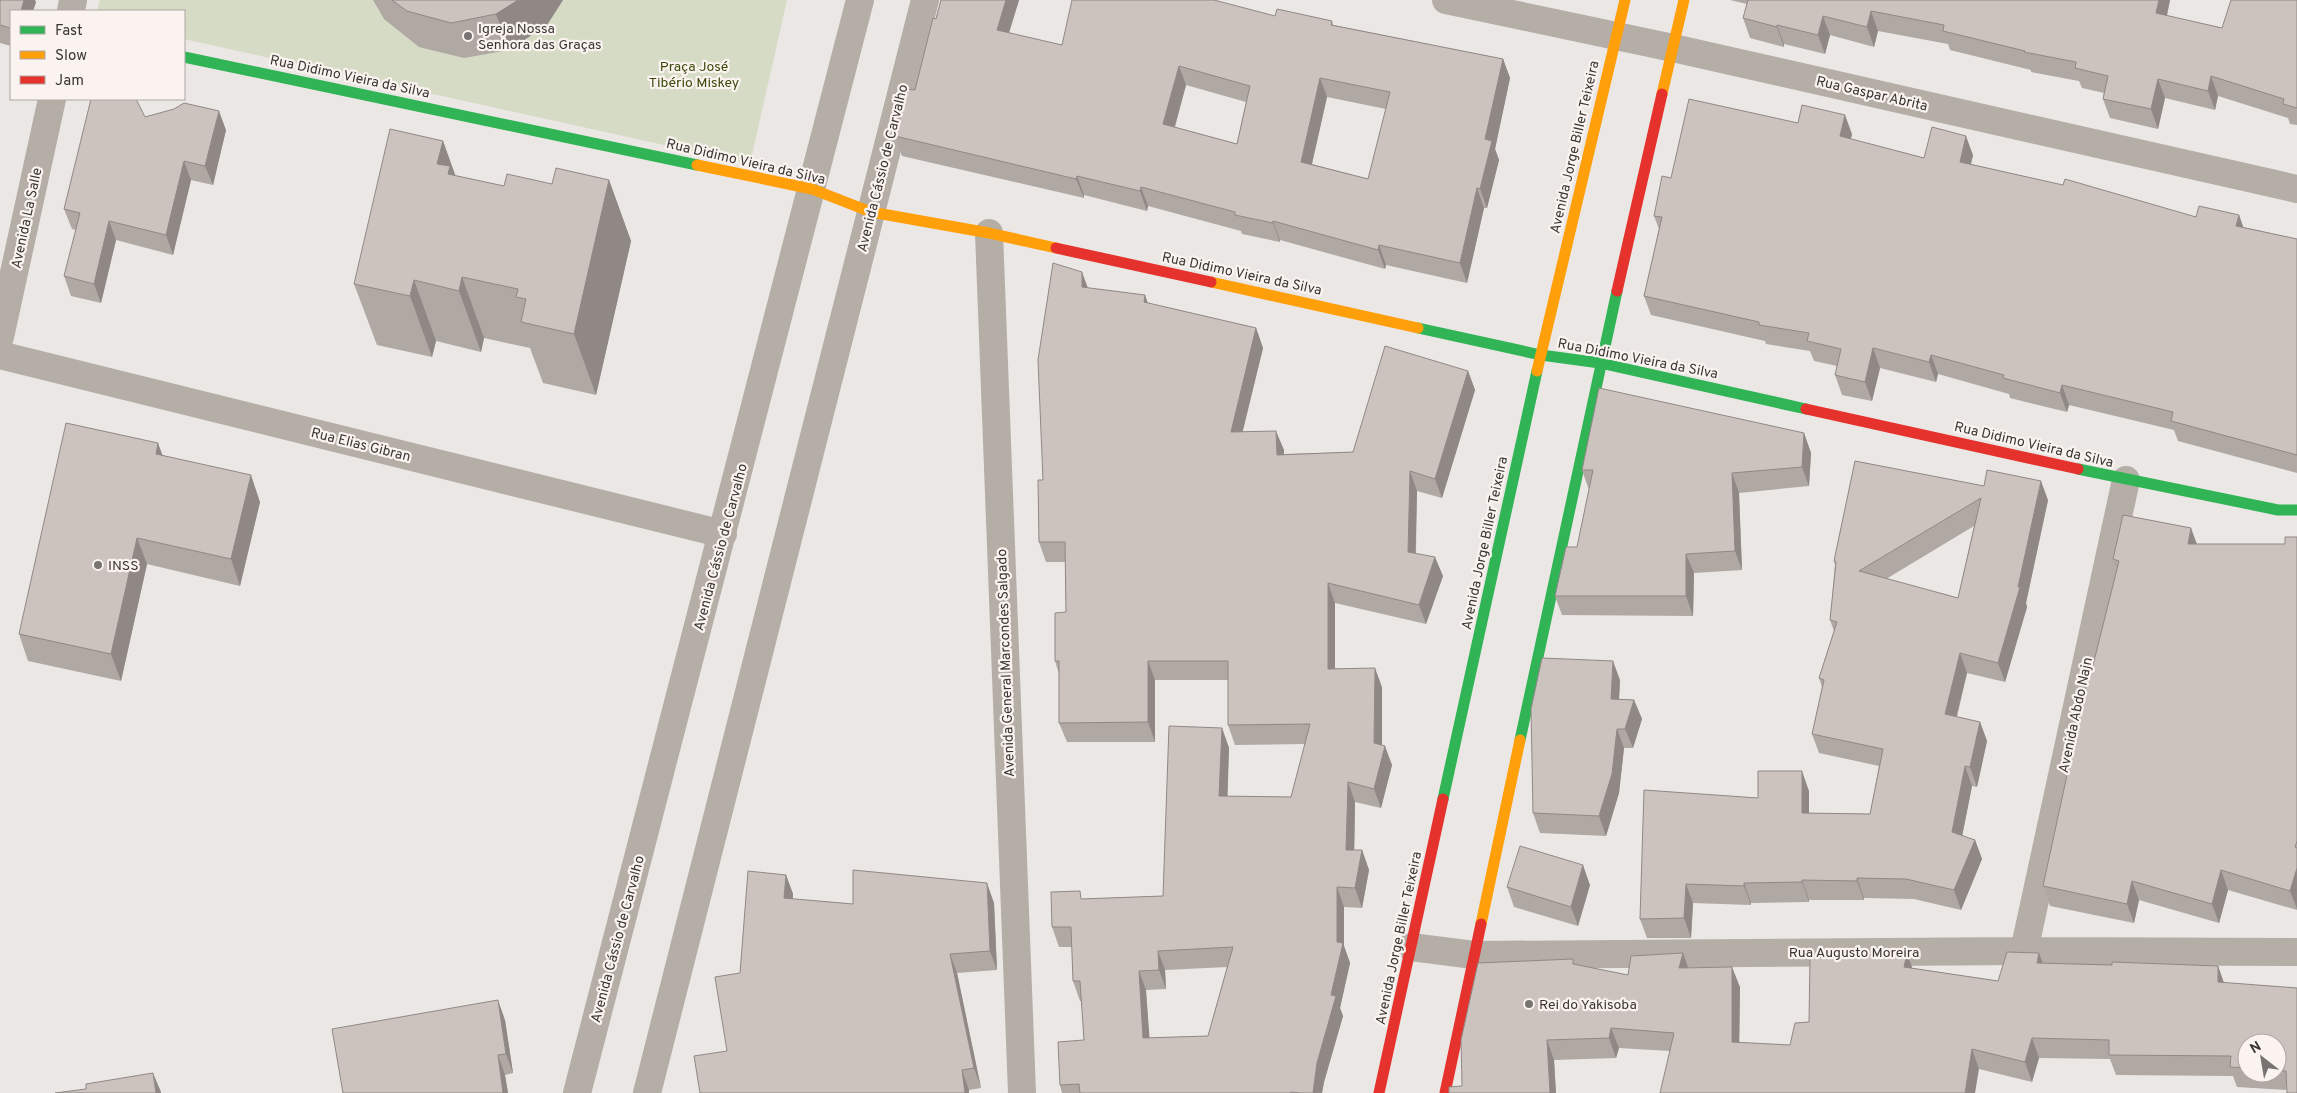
<svg xmlns="http://www.w3.org/2000/svg" width="2297" height="1093" font-family="Overpass,sans-serif">
  <rect width="100%" height="100%" fill="#ebe7e5"/>
  <!-- green -->
  <path fill="#d6dbc6" d="M100,0H787L750,164L184,39V11H97Z"/>
  <g fill="none" stroke-linecap="round" stroke-linejoin="round">
    <!-- street -->
    <path stroke="#b4aea6" stroke-width="28" d="M1446,0L1673,48L2297,189
      M71,11L73,0
      M989,233L1022,1093
      M0,337L52,99
      M0,355L723,534
      M1411,947L1474,955L2024,951L2297,952
      M2024,951L2126,480
      M577,1093L860,0
      M647,1093L925,0"/>
    <!-- fast -->
    <path stroke="#30b455" stroke-width="11" d="M184,57L697,165
      M1418,328L1541,355L1600,363L1806,409
      M2078,469L2278,510H2297
      M1520,740L1617,291
      M1443,799L1537,371"/>
    <!-- slow -->
    <path stroke="#ff9f0a" stroke-width="11" d="M1662,94L1684,0
      M697,165L812,189L871,212L989,233L1056,248
      M1211,282L1418,328
      M1537,371L1625,0
      M1481,924L1520,740"/>
    <!-- jam -->
    <path stroke="#e5322d" stroke-width="11" d="M1056,248L1211,282
      M1617,291L1662,94
      M1806,409L2078,469
      M1379,1093L1443,799
      M1445,1093L1481,924"/>
  </g>
  <!-- wall -->
  <path fill="#afa8a3" fill-rule="evenodd" d="M0,0L36,2L33,11H11V46L0,43Z
    M373,0H563L547,25L509,50L464,58L419,47L384,19Z
    M941,0H1019L1009,33L1062,45L1275,16L1332,21L1333,25L1503,59L1510,78L1495,149L1499,160L1487,208H1484L1467,283L1386,265L1385,269L1280,240V242L1242,234L1241,231L1148,206L1147,211L1084,195V198L902,156L895,136L915,90ZM1186,85L1246,102L1237,144L1175,127ZM1327,97L1386,109L1368,179L1312,164Z
    M1730,0H2170L2167,16L2222,28L2297,0V125L2290,124L2288,118L2218,96L2215,110L2165,98L2158,129L2110,118L2103,99L2104,93L2082,88L2079,81L2031,72V70L1950,50L1948,44L1878,31L1874,47L1830,35L1825,54L1784,44V47L1750,38L1743,18L1747,4Z
    M145,117L226,130L213,185L191,180L173,255L116,240L101,303L71,296L64,276L76,230L72,229L64,209Z
    M1798,123L1852,134L1851,139L1924,158L1973,155L1971,164L2196,217L2239,215L2243,227L2297,239V473L2178,441L2174,430L2069,405L2067,412L2010,398L2009,394L1938,374L1936,382L1880,368L1872,401L1842,395L1835,375L1837,366L1814,361L1810,351L1766,344L1765,341L1651,315L1644,296L1659,229L1654,216L1671,178Z
    M443,141L455,176L504,186L552,184L609,180L631,241L596,395L543,383L530,348L484,338L481,352L436,341L432,357L377,345L354,284Z
    M1088,288L1145,295L1147,303L1256,328L1263,348L1242,432L1284,450V454L1353,452L1468,371L1475,390L1442,498L1417,491L1416,554L1443,576L1426,624L1335,603V668L1382,687V745L1392,765L1381,808L1355,802L1354,850H1362L1369,870L1362,908L1344,907V946L1350,963L1340,1008L1343,1016L1324,1082L1322,1093H1062L1060,1085L1084,1040L1082,1001H1080L1073,981L1072,947H1059L1052,927L1084,899L1163,896L1222,728L1229,748L1227,796L1291,797L1305,744L1235,745L1228,725V680H1155V742H1067L1059,723V674L1055,661L1066,612L1065,562H1046L1039,542L1043,480ZM1227,967L1208,1036L1149,1038L1146,990L1166,989L1165,970Z
    M1804,433L1811,453L1809,486L1739,493L1742,570L1694,573L1693,616L1562,615L1555,596L1577,547L1589,490L1582,470Z
    M163,455L260,502L240,586L147,564L121,681L28,661L19,634Z
    M1855,461L2048,500L2026,603L2027,607L2005,682L1967,673L1957,717L1980,722L1987,741L1977,787L1972,786L1962,836L1975,840L1982,859L1961,910L1914,899L1864,898V900H1809V902L1751,903V905L1693,903L1691,938H1647L1640,919L1758,798L1809,791V813L1870,814L1879,766L1819,753L1812,734L1822,687L1819,678L1834,631L1830,620L1835,565L1834,561ZM1974,526L1958,598L1886,579Z
    M2297,537V910L2228,890L2219,923L2139,900L2134,923L2050,906L2043,886L2092,669L2117,570L2113,559L2197,544H2285Z
    M1620,680L1619,699L1634,700L1642,719L1633,748H1624L1619,793L1606,836L1540,833L1533,813Z
    M786,875L793,894V899L853,904L994,903L997,970L957,973L981,1088L969,1090L727,1051L740,973Z
    M1590,885L1578,926L1514,907L1507,887Z
    M1683,953L1688,968L1740,987L1739,1043L1790,1045L1809,1022L1907,953L1912,968L1998,981L2039,953L2043,963L2218,966L2224,983L2297,988L2286,1090L2237,1087L2233,1076L2116,1075L2110,1059L2039,1058L2032,1082L1979,1069L1619,1048L1616,1058L1554,1060L1556,1093H1449L1462,1086L1575,965L1628,975ZM2247,1043H2277V1073H2247Z
    M505,1020L513,1073L505,1075L508,1093H343Z"/>
  <!-- shaded-wall -->
  <path fill="#8f8885" d="M24,0H35L36,2L33,11H21Z
    M518,0H563L547,25L509,50L496,14Z
    M1006,0H1019L1004,49L997,30Z
    M2159,0H2170L2163,33L2156,13Z
    M1871,11L1878,31L1874,47L1867,27Z
    M1823,16L1830,35L1825,54L1818,35Z
    M1777,25L1784,44V47L1777,27Z
    M1503,59L1510,78L1495,149L1499,160L1487,208L1480,189L1485,139Z
    M1179,66L1186,85L1170,144L1163,124Z
    M2211,76L2218,96L2215,110L2208,91Z
    M1320,78L1327,97L1308,181L1301,162Z
    M2158,79L2165,98L2158,129L2151,109Z
    M219,111L226,130L213,185L205,166Z
    M1845,115L1852,134L1847,155L1840,136Z
    M1966,136L1973,155L1967,181L1960,162Z
    M443,141L465,202L437,164Z
    M184,161L191,180L173,255L166,235Z
    M1077,176L1084,195V198L1076,179Z
    M609,180L631,241L596,395L574,334Z
    M1141,187L1148,206L1147,211L1140,191Z
    M1477,188L1484,208L1467,283L1460,263Z
    M2239,215L2246,235L2236,226Z
    M109,221L116,240L101,303L94,284Z
    M1273,221L1280,240V242L1273,223Z
    M1379,245L1386,265L1385,269L1378,250Z
    M1082,272L1089,291L1082,287Z
    M462,277L484,338L481,352L459,291Z
    M414,280L436,341L432,357L410,296Z
    M1145,295L1152,315L1144,302Z
    M1256,328L1263,348L1238,451L1231,432Z
    M1873,348L1880,368L1872,401L1865,382Z
    M1931,355L1938,374L1936,382L1929,362Z
    M1468,371L1475,390L1442,498L1435,479Z
    M2062,385L2069,405L2067,412L2060,393Z
    M1276,431L1284,450V474L1277,455Z
    M1804,433L1811,453L1809,486L1802,467Z
    M158,443L168,470L156,454Z
    M1410,471L1417,491L1415,572L1408,552Z
    M1732,473L1739,493L1742,570L1735,551Z
    M251,475L260,502L240,586L231,559Z
    M2041,481L2048,500L2026,603L2027,607L2005,682L1998,663L2018,587Z
    M2191,528L2198,547L2188,544Z
    M137,538L147,564L121,681L111,654Z
    M1686,554L1694,573L1693,616L1686,596Z
    M1435,557L1443,576L1426,624L1419,605Z
    M1328,583L1335,603V688L1328,669Z
    M1960,653L1967,673L1952,734L1945,714Z
    M1148,661L1155,680V742L1148,722Z
    M1613,661L1620,680L1618,719L1611,699Z
    M1375,668L1382,687V759L1385,746L1392,765L1381,808L1374,789Z
    M1634,700L1642,719L1633,748L1625,729Z
    M1980,722L1987,741L1977,787L1970,767Z
    M1222,728L1229,748L1227,816L1219,796Z
    M1617,729L1624,748L1619,793L1606,836L1599,816Z
    M1965,766L1972,786L1959,852L1952,832Z
    M1802,771L1809,791V833L1802,813Z
    M1348,782L1355,802L1354,869L1346,850Z
    M1975,840L1982,859L1961,910L1954,890Z
    M1362,850L1369,870L1362,908L1355,888Z
    M1583,865L1590,885L1578,926L1571,907Z
    M2297,868V909L2290,891Z
    M2221,870L2228,890L2219,923L2212,904Z
    M786,875L793,894L791,917L784,898Z
    M1857,878L1864,898V900L1857,881Z
    M1802,880L1809,900V902L1802,882Z
    M2132,881L2139,900L2134,923L2127,904Z
    M987,883L994,903L997,970L990,951Z
    M1744,883L1751,903V905L1744,886Z
    M1686,884L1693,903L1691,938L1684,918Z
    M1337,887L1344,907V946L1350,963L1340,1008L1343,1016L1324,1082L1322,1093H1313L1317,1063L1331,995L1337,942Z
    M1158,951L1165,970L1166,989L1159,970Z
    M1683,953L1690,973L1679,968Z
    M1907,953L1914,973L1904,967Z
    M2039,953L2046,972L2037,963Z
    M950,954L957,973L981,1088L974,1068Z
    M2218,966L2225,986L2218,982Z
    M1732,967L1740,987L1739,1062L1732,1042Z
    M1139,971L1146,990L1151,1058L1143,1038Z
    M498,1000L505,1020L513,1073L506,1054Z
    M1611,1028L1619,1048L1616,1058L1609,1038Z
    M2032,1038L2039,1058L2032,1082L2025,1062Z
    M1547,1040L1554,1060L1556,1093H1550Z
    M1972,1049L1979,1069L1975,1093H1965Z
    M498,1055L505,1075L508,1093H503Z
    M962,1070L969,1090V1093H965Z
    M153,1073L161,1092V1093H156Z"/>
  <!-- building -->
  <path fill="#ccc3be" stroke="#8f8885" fill-rule="evenodd" d="M0,0H24L21,11H11V28L0,25Z
    M392,0H518L496,14L451,23L407,11Z
    M941,0H1006L997,30L1062,45L1072,0H1214L1275,16L1277,9L1332,21L1331,25L1503,59L1485,139L1492,141L1480,189L1477,188L1460,263L1379,245L1378,250L1273,221V223L1235,215V212L1141,187L1140,191L1077,176L1076,179L895,136L908,89L915,90L933,18L936,19ZM1179,66L1250,86L1237,144L1163,124ZM1320,78L1390,92L1368,179L1301,162Z
    M1748,0H2159L2156,13L2222,28L2231,0H2297V108L2283,104L2284,99L2211,76L2208,91L2158,79L2151,109L2103,99L2108,76L2075,68L2076,62L2024,52L2025,51L1943,31L1944,25L1871,11L1867,27L1823,16L1818,35L1777,25V27L1743,18Z
    M91,99H136L145,117L174,109L184,103L219,111L205,166L184,161L166,235L109,221L94,284L64,276L80,213L64,209Z
    M1689,99L1798,123L1802,105L1845,115L1840,136L1924,158L1932,127L1966,136L1960,162L2063,185L2065,179L2196,217L2199,206L2239,215L2236,226L2297,239V455L2171,421L2173,412L2062,385L2060,393L2003,378L2004,375L1931,355L1929,362L1873,348L1865,382L1835,375L1841,349L1807,341L1809,333L1759,325V322L1644,296L1662,217L1654,216L1662,176L1671,178Z
    M390,129L443,141L437,164L450,166L448,174L504,186L507,174L552,184L556,168L609,180L574,334L521,322L526,299L516,297L518,289L462,277L459,291L414,280L410,296L354,284Z
    M1053,263L1082,272V287L1145,295L1144,302L1256,328L1231,432L1276,431L1277,455L1353,452L1385,346L1468,371L1435,479L1410,471L1408,552L1435,557L1419,605L1328,583V669L1375,668L1374,743L1385,746L1374,789L1348,782L1346,850H1362L1355,888L1337,887V942L1343,943L1331,995L1336,996L1317,1063L1313,1093H1300L1291,1092V1093H1080L1079,1084L1060,1085L1058,1042L1084,1040L1080,981H1073L1071,927H1052L1051,892L1080,891L1081,899L1163,896L1169,726L1222,728L1219,796L1291,797L1310,724L1228,725V661H1148V722L1059,723V661H1055V613L1066,612L1065,542H1039L1038,480H1043L1038,360ZM1233,947L1208,1036L1143,1038L1139,971L1159,970L1158,951Z
    M1599,388L1804,433L1802,467L1732,473L1735,551L1686,554V596H1555L1566,547H1577L1593,470H1582Z
    M66,423L158,443L156,454L251,475L231,559L137,538L111,654L19,634Z
    M1855,461L1984,486L1987,470L2041,481L2018,587H2020L1998,663L1960,653L1945,714L1980,722L1970,767L1965,766L1952,832L1975,840L1954,890L1906,879L1857,878V881L1802,880V882L1744,883V886L1686,884L1684,918L1640,919L1644,790L1758,798V771H1802V813L1870,814L1883,749L1812,734L1824,680L1819,678L1837,622L1830,620L1836,562L1834,561ZM1981,498L1958,598L1859,571Z
    M2123,515L2191,528L2188,544H2285V537H2297V841L2295,847L2297,848V868L2290,891L2221,870L2212,904L2132,881L2127,904L2043,886L2090,669H2092L2119,561L2113,559Z
    M1542,658L1613,661L1611,699L1634,700L1625,729H1617L1612,774L1599,816L1533,813L1531,709Z
    M1520,846L1583,865L1571,907L1507,887Z
    M853,870L987,883L990,951L950,954L974,1068L962,1070L965,1093H700L694,1056L727,1051L715,977L740,973L748,871L786,875L784,898L853,904Z
    M2007,952L2039,953L2037,963L2112,965V962L2218,966V982L2297,988V1093H2287L2286,1071L2277,1070V1043H2247V1068L2230,1067L2231,1056L2109,1055V1040L2032,1038L2025,1062L1972,1049L1965,1093H1660L1674,1033L1611,1028L1609,1038L1547,1040L1550,1093H1449V1087L1462,1086L1461,1040L1478,963L1573,959V964L1628,975L1631,956L1683,953L1679,968L1732,967V1042L1790,1045L1795,1023L1809,1022L1810,958L1907,953L1904,967L1998,981Z
    M498,1000L506,1054L498,1055L503,1093H343L332,1029Z
    M153,1073L156,1093H55L86,1089V1084Z"/>
  <!-- markers -->
  <g fill="#777472" stroke="#fbf3ef" stroke-width="2">
    <circle cx="468" cy="36" r="5"/>
    <circle cx="98" cy="565" r="5"/>
    <circle cx="1529" cy="1004" r="5"/>
  </g>
  <g text-anchor="middle" stroke-width="4.5" stroke-linejoin="round" paint-order="stroke">
    <!-- poi labels -->
    <g font-size="14" fill="#393634" stroke="#fbf3ef" text-anchor="start">
      <text x="478" y="33">Igreja Nossa<tspan x="478" dy="16">Senhora das Graças</tspan></text>
      <text x="108" y="570">INSS</text>
      <text x="1539" y="1009">Rei do Yakisoba</text>
    </g>
    <!-- park labels -->
    <g font-size="14" fill="#3a4a0d" stroke="#fbf3ef">
      <text x="694" y="71">Praça José<tspan x="694" dy="16">Tibério Miskey</tspan></text>
    </g>
    <!-- street labels -->
    <g font-size="14" fill="#393634" stroke="#fbf3ef">
      <text transform="translate(350 76) rotate(12)" y="5">Rua Didimo Vieira da Silva</text>
      <text transform="translate(1872 93) rotate(13)" y="5">Rua Gaspar Abrita</text>
      <text transform="translate(1574 147) rotate(-77)" y="5">Avenida Jorge Biller Teixeira</text>
      <text transform="translate(746 161) rotate(13)" y="5">Rua Didimo Vieira da Silva</text>
      <text transform="translate(882 168) rotate(-76)" y="5">Avenida Cássio de Carvalho</text>
      <text transform="translate(26 218) rotate(-78)" y="5">Avenida La Salle</text>
      <text transform="translate(1242 273) rotate(12)" y="5">Rua Didimo Vieira da Silva</text>
      <text transform="translate(1638 358) rotate(11)" y="5">Rua Didimo Vieira da Silva</text>
      <text transform="translate(361 444) rotate(14)" y="5">Rua Elias Gibran</text>
      <text transform="translate(2034 444) rotate(13)" y="5">Rua Didimo Vieira da Silva</text>
      <text transform="translate(1484 543) rotate(-78)" y="5">Avenida Jorge Biller Teixeira</text>
      <text transform="translate(720 547) rotate(-75)" y="5">Avenida Cássio de Carvalho</text>
      <text transform="translate(1005 663) rotate(-92)" y="5">Avenida General Marcondes Salgado</text>
      <text transform="translate(2075 715) rotate(-78)" y="5">Avenida Abdo Najn</text>
      <text transform="translate(1398 938) rotate(-78)" y="5">Avenida Jorge Biller Teixeira</text>
      <text transform="translate(617 939) rotate(-75)" y="5">Avenida Cássio de Carvalho</text>
      <text x="1854" y="957">Rua Augusto Moreira</text>
    </g>
  </g>
  <!-- legend -->
  <rect x="10" y="10" width="175" height="90" fill="#fbf3ef" stroke="#ada7a4"/>
  <rect x="20" y="26" width="25" height="8" fill="#30b455" stroke="#ada7a4"/>
  <text x="55" y="35" font-size="15" fill="#393634">Fast</text>
  <rect x="20" y="51" width="25" height="8" fill="#ff9f0a" stroke="#ada7a4"/>
  <text x="55" y="60" font-size="15" fill="#393634">Slow</text>
  <rect x="20" y="76" width="25" height="8" fill="#e5322d" stroke="#ada7a4"/>
  <text x="55" y="85" font-size="15" fill="#393634">Jam</text>
  <!-- north arrow -->
  <g transform="translate(2262 1058) rotate(329)"><circle r="24" fill="#fbf3ef" stroke="#ada7a4"/>
  <path d="M0-4L9 19L0 12L-9 19Z" fill="#777472"/>
  <text y="-8" font-size="14" font-weight="bold" text-anchor="middle" fill="#393634">N</text>
  </g>
</svg>
